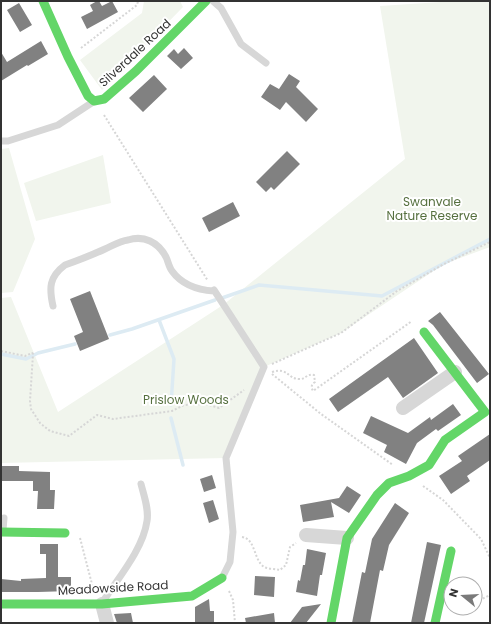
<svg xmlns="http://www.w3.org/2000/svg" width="491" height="624" font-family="Poppins,sans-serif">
  <rect width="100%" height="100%" fill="#fff"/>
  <!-- green -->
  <path fill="#f1f5ed" d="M144,1H180L183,7L102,90L80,60L142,13Z
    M456,1H490V247L444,264L341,333L264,367L226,458L1,463V298L11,297L58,412L223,305L405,159L380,6Z
    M9,148L35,239L13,292L1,293V149Z
    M103,155L111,203L36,221L24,183Z"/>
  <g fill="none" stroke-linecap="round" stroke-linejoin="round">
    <!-- stream -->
    <path stroke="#ddebf3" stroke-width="3.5" d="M222,298L259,285L382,296L490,239
      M159,320L174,359L171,405
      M110,335L132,329L215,300
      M1,354L26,359L38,353L75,344
      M171,418L183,465"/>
  </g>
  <!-- building -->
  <path fill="#818181" d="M97,1H99L102,6L112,1L118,12L87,29L81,17L93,11L90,5Z
    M19,3L32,25L20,32L7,10Z
    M41,41L48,54L28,66L27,65L1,81V52L7,62Z
    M184,48L193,58L181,69L167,56L174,49L178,54Z
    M289,74L300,81L296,87L318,109L306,122L286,102L280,110L261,97L270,84L279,89Z
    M154,75L167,89L143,112L129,98Z
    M287,151L300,164L274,190L271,187L266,192L256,182Z
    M233,202L240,216L209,232L202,218Z
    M90,291L109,339L80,351L74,336L83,332L70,299Z
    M440,312L489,374L477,383L433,325L428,321Z
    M414,338L438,373L403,398L388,377L338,412L329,399Z
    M453,404L461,415L438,431L436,429L417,443L406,464L384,452L387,445L363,433L371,416L408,433L430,417L431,420Z
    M490,434V460L467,476L470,481L451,494L439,476L462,461L458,456Z
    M1,466H19V471L50,472V490H55L54,509H37L38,491H33V481H1Z
    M212,475L216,488L204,492L200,479Z
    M347,486L361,495L349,513L331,502L334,517L303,522L300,505L339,498Z
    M213,500L219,519L209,523L203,503Z
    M395,503L409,513L389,545L383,571L380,570L370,623H352L362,572L365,573L372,539Z
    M427,542L441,545L424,623H411Z
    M40,544H58V577H71V591L38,592H1V579L21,581V579L46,578V554H40Z
    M307,549L326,553L322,575H320L317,596L296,592L298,580L300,581L303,565H305Z
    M255,576L275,577L274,597L254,595Z
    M209,599L210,611H214V623H195V607Z
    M321,604L306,623H290L302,607Z
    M131,613L133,623H117L114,614Z
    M274,613L275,623H246L245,618Z"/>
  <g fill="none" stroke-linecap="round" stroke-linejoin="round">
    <!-- path -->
    <path stroke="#d6d6d6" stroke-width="2" stroke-dasharray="2 2" stroke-linecap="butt" d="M81,48L137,5L138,1
      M104,115L208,281
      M1,351L25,356L32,353L33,354L30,401L31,409L40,423L50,431L69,436L97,415L113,419L172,411L184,405L206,404L219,408L244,390
      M272,364L341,333L397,291L444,264L490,242
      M272,372C288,367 288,379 299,379C305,380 307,373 314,375L315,382C311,385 311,387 313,391L412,321
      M272,374L321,414L393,465
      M423,486L443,500L481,539L490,558
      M242,537C256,539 253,559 264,567C268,569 275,569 280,570L286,565L290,547L296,543
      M80,538L93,588
      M229,591L233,600L235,623
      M475,600L482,599L490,595"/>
    <!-- lane -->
    <path stroke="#d7d7d7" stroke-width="7" d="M213,1L221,8L241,44L266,63
      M1,141H8L58,125L93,102
      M214,290L264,367L226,458L233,532L230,562L222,578
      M53,306C49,288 49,277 65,265C79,260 92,255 105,249C112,246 120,241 128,240C144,235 158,242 166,257C168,261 169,267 172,271C182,285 198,290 214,291
      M3,530L4,518
      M104,600C119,577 143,549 147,521C149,509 144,496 141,484"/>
    <!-- street -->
    <path stroke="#d7d7d7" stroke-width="14" d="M403,408L455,372
      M306,535L347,538
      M102,604L107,623"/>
    <!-- fast -->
    <path stroke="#63d668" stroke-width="9" d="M43,1L68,57L88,96L94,101L104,99L136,71L206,1
      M1,532L65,533
      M1,604H102L192,596L222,578
      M331,623L347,538L377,495L389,483L409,476L429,465L445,440L485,412L424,332
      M435,623L451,551"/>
  </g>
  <g text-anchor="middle" stroke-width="4" stroke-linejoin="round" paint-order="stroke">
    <!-- street labels -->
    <g font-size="12" fill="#333" stroke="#fff">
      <text transform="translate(135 53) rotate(-43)" y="4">Silverdale Road</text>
      <text transform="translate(113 588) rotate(-3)" y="4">Meadowside Road</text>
    </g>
    <!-- park labels -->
    <g font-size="12" fill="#56703f" stroke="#fff">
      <text x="432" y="206">Swanvale<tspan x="432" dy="14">Nature Reserve</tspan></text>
      <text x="186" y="404">Prislow Woods</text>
    </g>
  </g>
  <!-- border -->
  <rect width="491" height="624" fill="none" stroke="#333333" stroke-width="4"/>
  <!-- north arrow -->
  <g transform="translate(463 596) rotate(288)"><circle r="19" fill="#ffffff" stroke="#adadad"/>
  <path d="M0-3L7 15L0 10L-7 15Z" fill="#7a7a7a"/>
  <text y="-6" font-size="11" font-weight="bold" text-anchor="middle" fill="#333333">N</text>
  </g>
</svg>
